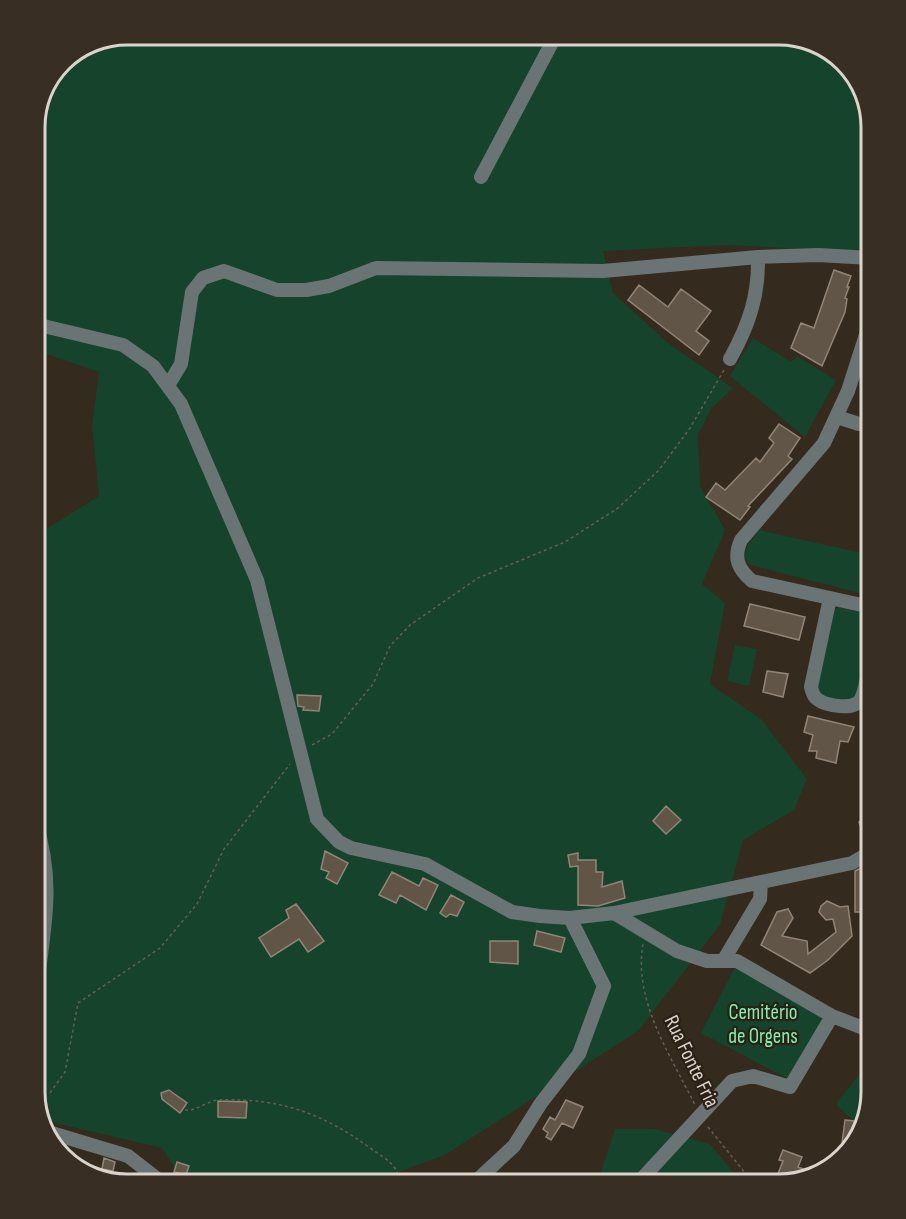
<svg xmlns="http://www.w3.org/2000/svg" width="906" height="1219" font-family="'Sofia Sans Condensed',sans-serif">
  <rect width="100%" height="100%" fill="#352a1e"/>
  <!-- green -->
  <path fill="#15432b" d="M127,35H785L826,47L859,80L871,127V252L726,245L603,251L613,293L668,343L733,388L711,409L698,435L700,486L725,530L702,584L725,603L710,684L761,719L807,779L794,810L743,840L720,925L638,1031L445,1155L366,1184H184L162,1148L42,1120L35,1092V973L47,917L35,846V536L99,496L92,425L99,372L35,350V120L66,58Z
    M753,338L791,362L797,356L836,380L805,437L730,376Z
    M759,530L871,555V596L750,565L744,556L748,545Z
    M841,606L867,612L871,618L857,695L848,702L822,696L815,688L832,611Z
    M735,645L757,649L749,686L727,681Z
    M735,967L825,1015L790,1080L701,1033Z
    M871,1065V1093L863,1125L856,1123L837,1106V1102L859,1075Z
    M615,1129H655L710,1144L743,1184H597Z"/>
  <!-- building -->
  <path fill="#615548" stroke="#928577" stroke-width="1.5" d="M834,270L851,276L847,287H849L845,298L847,299L845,312L822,366L791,348L801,323L814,328Z
    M639,285L668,307L681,289L711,311L696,331L709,341L699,355L628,300Z
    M779,424L800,438L788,456L792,459L748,506L750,507L740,520L706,497L716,483L725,490L756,458L760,462L774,443L769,438Z
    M750,604L805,617L799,640L744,626Z
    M767,671L788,674L783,697L763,692Z
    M297,695L321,696L319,711L303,710L304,707L298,706Z
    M808,716L854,727L848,742L840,741L836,763L816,758L817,751H809L813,735L804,732Z
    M666,806L681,820L666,834L653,821Z
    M872,814V843L868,844L859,822Z
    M325,851L348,863L337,884L326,878L329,872L321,869Z
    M578,853V860H596V872H603L602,887L622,881L625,898L598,906L578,905V866L570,867L568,855Z
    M865,866L862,912H855V871Z
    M392,872L419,886L423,878L438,885L426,910L400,895L396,903L379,895Z
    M451,895L464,902L457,916L450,914L446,917L440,913Z
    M827,901L840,907L848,906L852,936L828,960L810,973L761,945L777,912L788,909L793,918L782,936L807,941L808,954L836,932L833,919L826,920L819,912L821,906Z
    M296,904L324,941L308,952L299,939L271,957L259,938L289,918L286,910Z
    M537,931L565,938L561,952L534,945Z
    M490,941H518V964L490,962Z
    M169,1090L187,1103L180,1113L162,1099L161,1093Z
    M566,1100L583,1107L573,1128L562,1123L551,1140L546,1137L548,1133L543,1129L550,1117L555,1120Z
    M218,1101L247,1102L246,1118L218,1117Z
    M845,1120L854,1121L851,1146L840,1158Z
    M783,1150L802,1157L798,1167L817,1174L774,1184L783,1161L779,1160Z
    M104,1158L115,1162L113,1171L102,1169Z
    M177,1162L189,1166L186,1175L174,1172Z"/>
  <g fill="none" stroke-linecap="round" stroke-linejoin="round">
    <!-- path -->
    <path stroke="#685e54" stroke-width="1.5" stroke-dasharray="3 3" stroke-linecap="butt" d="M312,745L332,734L373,684L390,646L410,625L478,578L565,542L618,508L659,470L690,428L724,370
      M643,944C633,1001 671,1056 695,1105
      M50,1093L65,1072L78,1003L160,948L197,904L224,849L290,764
      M185,1110C198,1111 208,1100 220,1100C282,1098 324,1114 373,1150C386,1159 401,1167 398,1184
      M708,1127L754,1184"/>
    <!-- minor -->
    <path stroke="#6a7474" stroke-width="14" d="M481,177L556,35
      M35,324L123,345L153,366L181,404L257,580L317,819L339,842L351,848L425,864L512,912L540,916L570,918L614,913L852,863L871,852
      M730,359C749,325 759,295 758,257
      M169,384L181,364L192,292L203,278L224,271L277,290H306L329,286L376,268L603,271L758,257L818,255L871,258
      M837,417L859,424L871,422
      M830,598L811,687C812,691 813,696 817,699C826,706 855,711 861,699C867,687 868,669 871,656
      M871,607L752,581C738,569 733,558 741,540L824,443L848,391L871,319
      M614,913L677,951L707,961H737L832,1016L871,1031
      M723,961L760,899L761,882
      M35,1002C42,935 57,887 35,820
      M35,1067L40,1112
      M45,1131L128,1156L164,1184
      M473,1184L514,1146L541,1103L579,1054L604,986L570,918
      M637,1184L732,1081L753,1076L790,1087L832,1016"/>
  </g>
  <g text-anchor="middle" stroke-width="4.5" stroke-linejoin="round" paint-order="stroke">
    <!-- park labels -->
    <g font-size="21" fill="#7bf3b0" stroke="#2b2015">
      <text x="763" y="1019">Cemitério<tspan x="763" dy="24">de Orgens</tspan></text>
    </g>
    <!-- street labels -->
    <g font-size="21" fill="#dbd4cc" stroke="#2b2015">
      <text transform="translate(692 1061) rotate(64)" y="7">Rua Fonte Fria</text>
    </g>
  </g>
  <!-- crop -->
  <path d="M0 0H906V1219H0ZM127 45H779A82 82 0 0 1 861 127V1092A82 82 0 0 1 779 1174H127A82 82 0 0 1 45 1092V127A82 82 0 0 1 127 45Z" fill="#392e24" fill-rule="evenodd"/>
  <path fill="none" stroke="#dbd4cc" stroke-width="3" d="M127 45H779A82 82 0 0 1 861 127V1092A82 82 0 0 1 779 1174H127A82 82 0 0 1 45 1092V127A82 82 0 0 1 127 45Z"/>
</svg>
